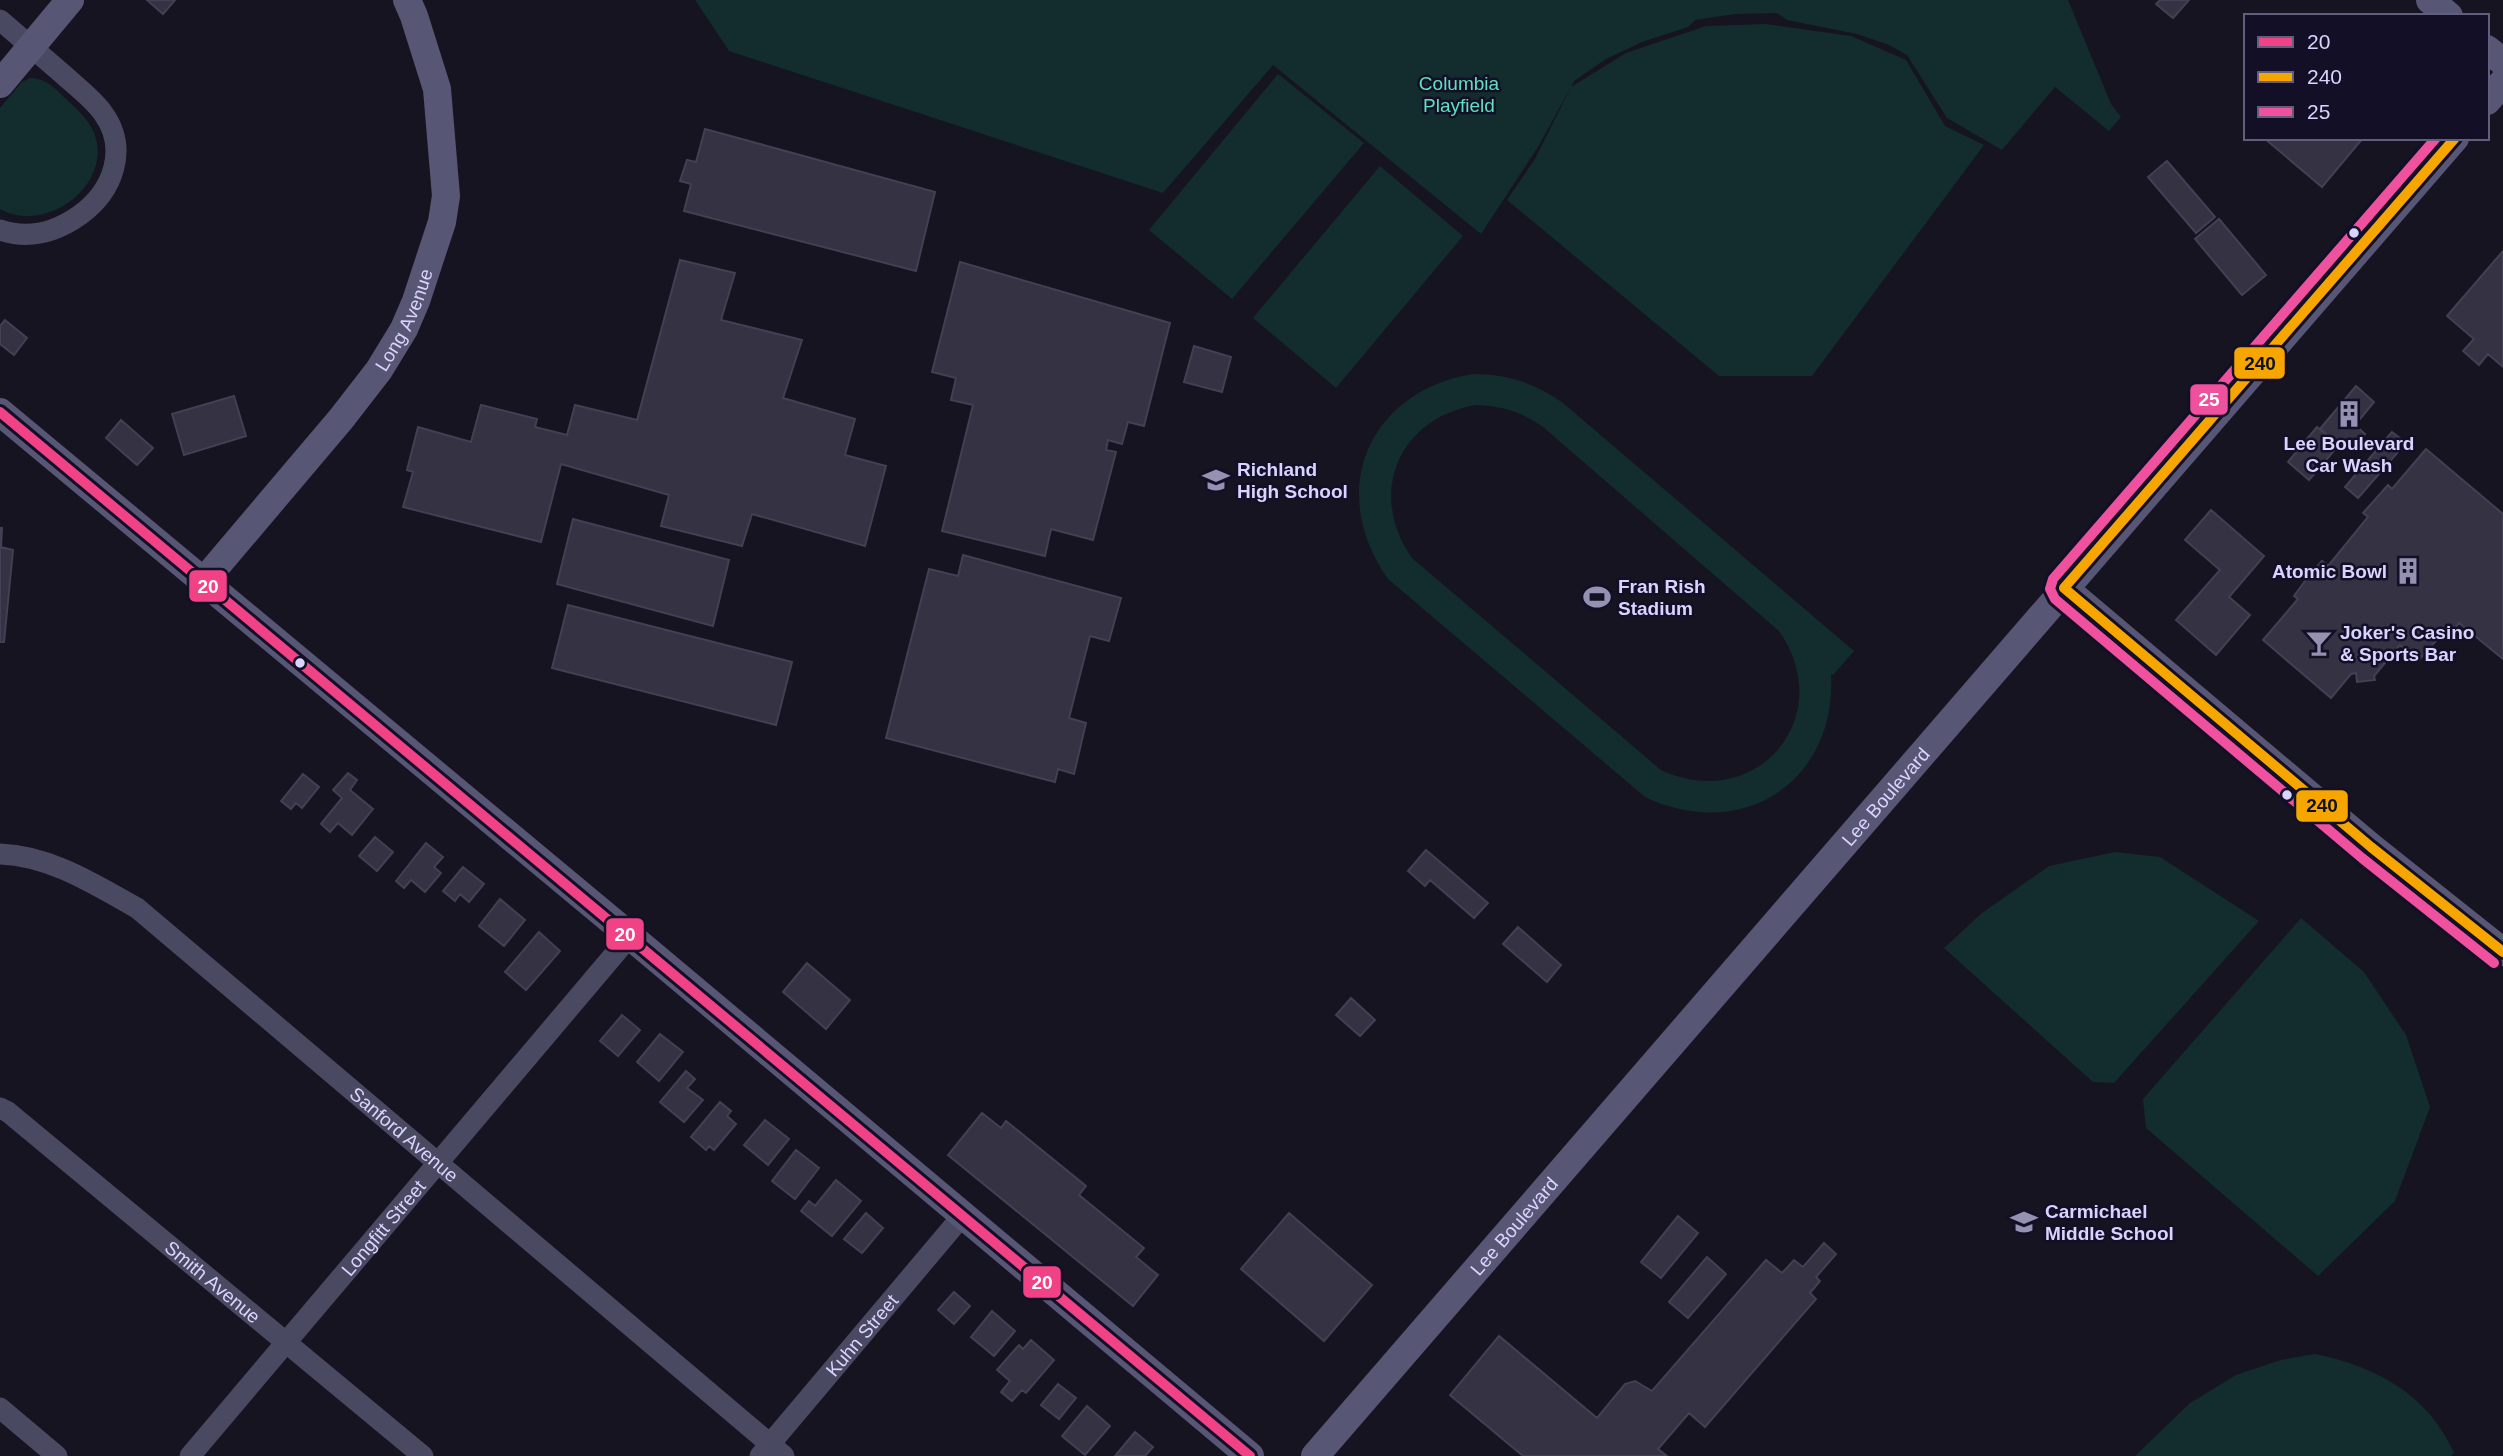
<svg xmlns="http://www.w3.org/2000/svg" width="2503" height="1456" font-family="Arial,sans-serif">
  <rect width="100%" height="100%" fill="#161421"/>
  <!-- green -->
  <path fill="#132c2d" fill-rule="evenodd" d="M695,0H2068L2111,104L2121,117L2109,131L2055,87L2002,150L1947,118L1907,55L1889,45L1857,34L1787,20L1777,13L1735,14L1695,20L1688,27L1642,42L1606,59L1574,81L1571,87L1626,53L1706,26L1766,24L1851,36L1906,60L1945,126L1984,145L1812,376H1719L1507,200L1535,159L1571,87L1538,147L1481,234L1273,65L1163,193L729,51Z
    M1278,74L1364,143L1232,299L1149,230Z
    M30,78C46,78 55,88 66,99C79,111 94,124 97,143C105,192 42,233 0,209V108L22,82Z
    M1380,166L1463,236L1336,388L1253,318Z
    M1473,374C1508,374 1535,383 1563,403L1854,651L1833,675L1831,674C1837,782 1742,843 1645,797L1388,579C1326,492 1368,391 1473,374ZM1476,405C1502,406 1522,412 1543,427L1779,631C1839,717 1756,814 1661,770L1412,558C1367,494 1398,418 1476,405Z
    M2115,852L2160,857L2259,921L2114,1083L2093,1082L1944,948L1982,913L2049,866Z
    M2301,918L2364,972L2406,1035L2430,1107L2395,1201L2318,1276L2146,1128L2143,1099Z
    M2315,1354C2375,1366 2428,1394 2454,1453L2451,1456H2135L2190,1403L2236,1375L2281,1360Z"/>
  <!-- building -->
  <path fill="#343243" stroke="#433f54" stroke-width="2" d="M147,0H175L163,14Z
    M2160,0H2189L2173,18L2156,4Z
    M705,129L935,192L916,271L684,211L691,184L680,181L687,160L696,162Z
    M2264,138H2363L2322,187Z
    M2167,161L2215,217L2196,233L2148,177Z
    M2219,219L2266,275L2242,295L2195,239Z
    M2503,251V367L2488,354L2479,365L2463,351L2474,339L2447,316Z
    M680,260L735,273L721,320L802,340L783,398L855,419L845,455L886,466L865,546L752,514L742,546L661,526L669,495L561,464L541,542L403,507L413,472L407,470L418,427L471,442L481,405L537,419L535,427L567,435L575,405L637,420Z
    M960,262L1170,323L1144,426L1128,422L1122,444L1108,440L1106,450L1116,452L1093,540L1051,529L1045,556L942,531L973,405L951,400L956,378L932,372Z
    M5,320L27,338L14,355L0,344V326Z
    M1194,346L1231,357L1222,392L1184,382Z
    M2356,386L2374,402L2355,425L2365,434L2352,449L2342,441L2339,445L2320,429Z
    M234,396L246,436L184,455L172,414Z
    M121,420L153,448L137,465L106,438Z
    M2317,427L2339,445L2309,480L2288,462Z
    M2392,432L2406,443L2358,498L2345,487Z
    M2426,449L2503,514V659L2459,623L2447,638L2442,634L2418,661L2400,645L2374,676L2375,680L2357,682L2356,673L2351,674L2331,698L2263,640L2298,599L2294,596L2308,577L2322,561L2328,566L2368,517L2363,513L2388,485L2392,489Z
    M2211,510L2264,556L2229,597L2250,615L2216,655L2176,620L2220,570L2185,540Z
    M573,519L729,560L713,626L557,584Z
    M0,528H2L1,547L13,550L4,642H0Z
    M963,555L1121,598L1109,641L1090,636L1069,718L1086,723L1074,774L1058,769L1055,782L886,738L929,569L958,576Z
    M568,605L792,662L776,725L552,668Z
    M348,773L357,780L350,790L373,809L352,835L338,823L330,832L321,824L342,798L333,790Z
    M303,774L319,787L302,808L296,803L291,809L281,801Z
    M375,837L393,852L377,871L359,856Z
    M426,843L443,857L434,867L441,873L425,892L411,880L404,888L396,881Z
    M1426,850L1488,903L1474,918L1430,880L1425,886L1408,871Z
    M463,867L484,884L469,902L460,894L455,901L443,891Z
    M500,899L525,920L504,946L479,926Z
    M1518,927L1561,965L1547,982L1503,944Z
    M539,932L560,951L526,990L505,972Z
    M807,963L850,1000L826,1029L783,992Z
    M1351,998L1375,1020L1360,1036L1336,1015Z
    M622,1015L640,1030L618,1056L600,1041Z
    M660,1034L683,1052L659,1081L637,1062Z
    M686,1071L695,1079L687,1088L703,1100L684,1122L660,1102Z
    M720,1102L731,1111L727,1116L736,1124L714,1150L709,1146L706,1150L691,1137Z
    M982,1113L1001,1128L1006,1121L1086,1186L1079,1195L1144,1248L1136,1257L1158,1275L1133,1306L948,1155Z
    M765,1120L789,1139L768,1165L744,1145Z
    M796,1150L819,1168L795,1199L772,1181Z
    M836,1180L861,1201L832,1236L801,1211L809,1201L815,1206Z
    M866,1213L883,1228L862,1253L844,1239Z
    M1289,1213L1372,1285L1324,1341L1241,1269Z
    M1678,1216L1698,1233L1661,1278L1641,1262Z
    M1824,1243L1836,1254L1816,1277L1820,1281L1810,1293L1816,1299L1705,1427L1689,1413L1658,1449L1667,1456H1523L1450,1395L1499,1336L1597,1418L1625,1384L1635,1381L1652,1391L1766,1260L1782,1273L1794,1260L1803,1267Z
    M1707,1257L1726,1274L1688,1318L1669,1302Z
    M954,1292L970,1306L954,1324L938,1310Z
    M992,1311L1015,1331L994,1356L971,1337Z
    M1031,1340L1054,1360L1026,1393L1022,1390L1012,1401L1001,1392L1010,1381L997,1370L1019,1345L1023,1349Z
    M1058,1384L1076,1398L1059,1419L1041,1405Z
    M1087,1406L1110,1426L1085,1455L1062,1436Z
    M1135,1432L1153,1447L1145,1456H1115Z"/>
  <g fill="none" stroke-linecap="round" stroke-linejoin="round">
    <!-- street -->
    <g stroke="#4a4962" stroke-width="21">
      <path d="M0,20C22,39 43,57 65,76C78,88 93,99 103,113C129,149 113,191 80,215C56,232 29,240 0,230"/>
      <path id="s1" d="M0,854C51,856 94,884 137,908L784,1456"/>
      <path id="s2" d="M0,1108L8,1112L423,1456"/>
      <path d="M0,1408L57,1456"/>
      <path id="s3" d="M190,1456L630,936"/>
      <path id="s4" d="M760,1456L963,1215"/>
    </g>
    <!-- secondary -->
    <g stroke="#575674" stroke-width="28">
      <path d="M2430,0L2449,16"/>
      <path d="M2487,49L2503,62"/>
      <path d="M0,84L70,0"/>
      <path d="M2487,101L2503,82"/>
      <path d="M0,412L630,936L1250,1456"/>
      <path id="s5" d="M203,582L341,419L379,370L404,329L416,301L442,222L446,196L437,89L414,16L407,0"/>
      <path d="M2064,588L2371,847L2503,952"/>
      <path id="s6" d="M1315,1456L2455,138"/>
    </g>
    <defs>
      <path id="bus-1" d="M0,412L1250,1456"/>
      <path id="bus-2" d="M2064,588L2455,138
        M2064,588L2371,847L2503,952"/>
      <path id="bus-3" d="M2436,138L2053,579L2050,589L2055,599L2362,858L2494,963"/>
    </defs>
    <!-- bus-1 casing -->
    <use href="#bus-1" stroke="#130f26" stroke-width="16"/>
    <!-- bus-2 casing -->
    <use href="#bus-2" stroke="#130f26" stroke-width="16"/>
    <!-- bus-3 casing -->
    <use href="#bus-3" stroke="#130f26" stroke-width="16"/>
    <!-- bus-1 -->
    <use href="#bus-1" stroke="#f14286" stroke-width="10"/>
    <!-- bus-2 -->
    <use href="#bus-2" stroke="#f7a600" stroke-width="10"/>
    <!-- bus-3 -->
    <use href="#bus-3" stroke="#ef519e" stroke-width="10"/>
  </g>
  <!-- icons -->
  <defs>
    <symbol id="building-bare" viewBox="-9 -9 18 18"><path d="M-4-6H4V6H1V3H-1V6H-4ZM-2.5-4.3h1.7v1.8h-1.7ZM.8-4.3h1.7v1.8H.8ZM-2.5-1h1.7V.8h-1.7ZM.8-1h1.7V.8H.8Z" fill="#9591b1" stroke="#130f26" stroke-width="2.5" paint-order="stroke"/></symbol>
    <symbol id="school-bare" viewBox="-9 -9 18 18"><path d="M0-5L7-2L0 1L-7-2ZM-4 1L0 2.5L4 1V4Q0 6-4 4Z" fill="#9591b1" stroke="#130f26" stroke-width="2.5" paint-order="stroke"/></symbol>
    <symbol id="stadium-bare" viewBox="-9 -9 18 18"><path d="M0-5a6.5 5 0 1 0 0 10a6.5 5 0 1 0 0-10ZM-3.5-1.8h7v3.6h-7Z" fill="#9591b1" stroke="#130f26" stroke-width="2.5" paint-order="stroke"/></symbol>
    <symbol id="bar-bare" viewBox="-9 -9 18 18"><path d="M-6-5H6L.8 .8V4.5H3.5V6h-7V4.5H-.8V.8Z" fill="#9591b1" stroke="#130f26" stroke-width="2.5" paint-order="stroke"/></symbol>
  </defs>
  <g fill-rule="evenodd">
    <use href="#building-bare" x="2330" y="395" width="38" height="38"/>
    <use href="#school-bare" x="1197" y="461" width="38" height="38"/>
    <use href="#building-bare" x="2389" y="552" width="38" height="38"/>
    <use href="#stadium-bare" x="1578" y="578" width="38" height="38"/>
    <use href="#bar-bare" x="2300" y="624" width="38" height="38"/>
    <use href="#school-bare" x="2005" y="1203" width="38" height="38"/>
  </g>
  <!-- markers -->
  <g fill="#d9d4ff" stroke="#130f26" stroke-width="2.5">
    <circle cx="2354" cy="233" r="6"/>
    <circle cx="300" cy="663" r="6"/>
    <circle cx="2287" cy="795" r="6"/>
  </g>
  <g text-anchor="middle" stroke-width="5" stroke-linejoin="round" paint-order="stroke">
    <!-- park labels -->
    <g font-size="19" fill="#5fe0c0" stroke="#130f26">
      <text x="1459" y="90">Columbia<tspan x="1459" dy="22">Playfield</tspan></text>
    </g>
    <!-- street labels -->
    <g font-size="19" fill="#d9d4ff" stroke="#130f26">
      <text dy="7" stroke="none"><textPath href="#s5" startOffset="332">Long Avenue</textPath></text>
      <text dy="7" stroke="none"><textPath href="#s6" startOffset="872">Lee Boulevard</textPath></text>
      <text dy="7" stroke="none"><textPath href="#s1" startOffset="499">Sanford Avenue</textPath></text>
      <text dy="7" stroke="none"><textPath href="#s6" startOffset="304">Lee Boulevard</textPath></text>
      <text dy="7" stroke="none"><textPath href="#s3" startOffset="299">Longfitt Street</textPath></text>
      <text dy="7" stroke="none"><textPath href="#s2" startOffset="275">Smith Avenue</textPath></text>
      <text dy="7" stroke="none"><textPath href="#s4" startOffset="158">Kuhn Street</textPath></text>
    </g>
    <!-- poi labels -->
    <g font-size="19" font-weight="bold" fill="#d9d4ff" stroke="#130f26" text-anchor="start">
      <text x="2349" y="450" text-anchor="middle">Lee Boulevard<tspan x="2349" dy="22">Car Wash</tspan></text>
      <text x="1237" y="476">Richland<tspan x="1237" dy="22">High School</tspan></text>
      <text x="2387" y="578" text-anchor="end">Atomic Bowl</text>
      <text x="1618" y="593">Fran Rish<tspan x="1618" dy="22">Stadium</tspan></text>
      <text x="2340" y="639">Joker's Casino<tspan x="2340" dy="22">&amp; Sports Bar</tspan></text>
      <text x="2045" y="1218">Carmichael<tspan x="2045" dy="22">Middle School</tspan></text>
    </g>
  </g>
  <g stroke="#130f26" stroke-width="2.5">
    <rect x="2233" y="346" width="53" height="34" rx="7" fill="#f7a600"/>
    <rect x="2189" y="383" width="40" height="33" rx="7" fill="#ef519e"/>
    <rect x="188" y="569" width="40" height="34" rx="7" fill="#f14286"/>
    <rect x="2295" y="789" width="54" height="34" rx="7" fill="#f7a600"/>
    <rect x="605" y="917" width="40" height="34" rx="7" fill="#f14286"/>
    <rect x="1022" y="1265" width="40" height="34" rx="7" fill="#f14286"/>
  </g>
  <g font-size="19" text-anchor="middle" font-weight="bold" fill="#fff">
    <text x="2209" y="406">25</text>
    <text x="208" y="593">20</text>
    <text x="625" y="941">20</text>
    <text x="1042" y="1289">20</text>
  </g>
  <g font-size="19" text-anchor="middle" font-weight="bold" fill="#111">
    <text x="2260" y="370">240</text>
    <text x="2322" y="812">240</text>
  </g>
  <!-- legend -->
  <rect x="2244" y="14" width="245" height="126" fill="#130f26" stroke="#625e7d" stroke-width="2"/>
  <rect x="2258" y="37" width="35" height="10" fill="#f14286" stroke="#625e7d" stroke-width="2"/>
  <text x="2307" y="49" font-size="21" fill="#d9d4ff">20</text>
  <rect x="2258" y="72" width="35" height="10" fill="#f7a600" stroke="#625e7d" stroke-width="2"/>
  <text x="2307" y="84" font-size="21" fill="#d9d4ff">240</text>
  <rect x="2258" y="107" width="35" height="10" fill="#ef519e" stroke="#625e7d" stroke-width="2"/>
  <text x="2307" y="119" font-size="21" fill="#d9d4ff">25</text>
</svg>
